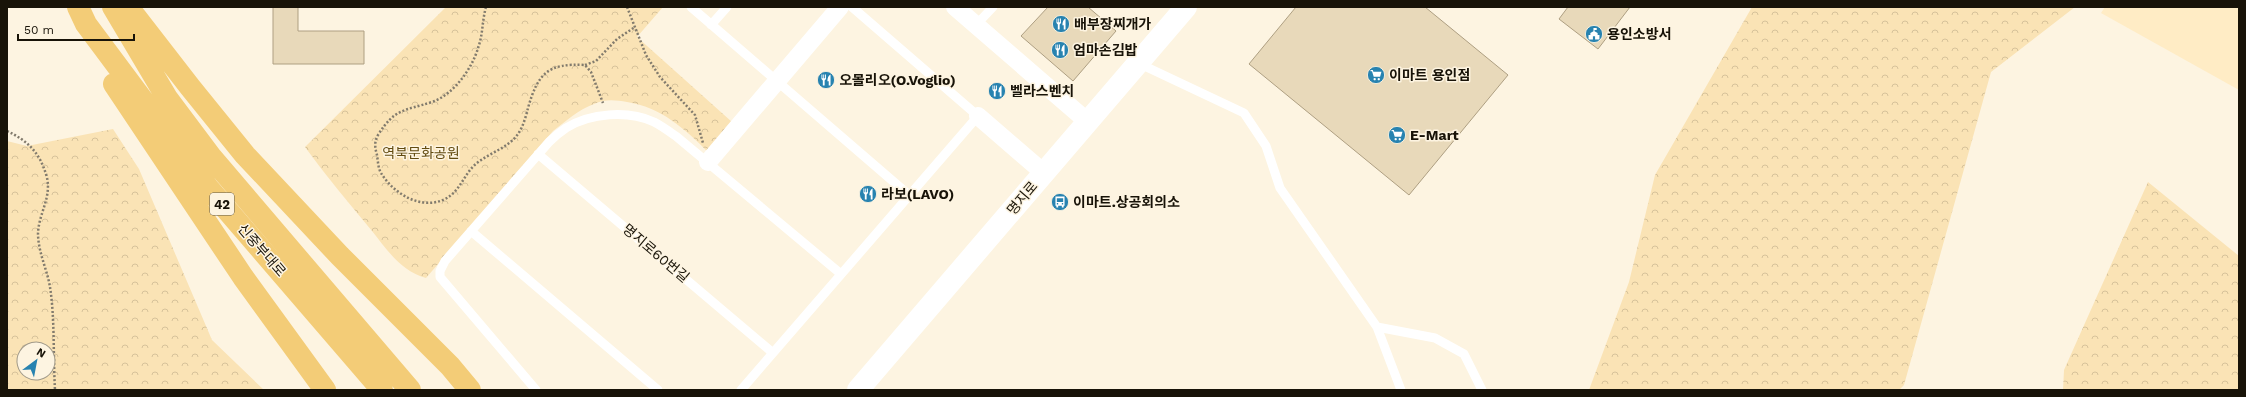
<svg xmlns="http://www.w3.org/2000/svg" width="2246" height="397" font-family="'Work Sans','Noto Sans KR',sans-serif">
  <defs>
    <pattern id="forest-crowns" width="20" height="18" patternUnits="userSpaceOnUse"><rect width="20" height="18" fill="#fae3b5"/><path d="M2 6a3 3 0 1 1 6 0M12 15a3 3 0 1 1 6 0" fill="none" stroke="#d6c29a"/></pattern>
  </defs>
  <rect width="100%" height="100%" fill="#fdf4e1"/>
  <!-- built -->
  <path fill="#ffecc5" d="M2105,7H2239V90L2101,13Z"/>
  <!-- forest -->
  <path fill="url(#forest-crowns)" fill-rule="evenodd" d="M446,7H663L637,37L732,122L709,153C685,129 661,107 627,102C615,100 605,99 594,104C578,110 566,121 553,131L426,278C401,271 387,250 372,231C349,203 326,176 305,147Z
    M1752,7H2075L1991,72L1904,385L1899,390H1589L1629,282L1655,175Z
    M113,129L139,169L212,340L264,390H7V141L27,146ZM24,349H48V373H24Z
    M2148,182L2239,256V390H2063L2064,370Z"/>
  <!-- building -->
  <path fill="#e8d9ba" stroke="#ae9f82" d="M273,7H298V31H364V64H273Z
    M1048,7H1088L1116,31L1073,81L1021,36Z
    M1296,7H1425L1508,75L1409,195L1249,64Z
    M1568,7H1630L1598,49L1559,19Z"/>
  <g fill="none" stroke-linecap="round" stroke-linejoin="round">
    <!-- path -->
    <path stroke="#827b6d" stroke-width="2.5" stroke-dasharray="2 2" stroke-linecap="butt" d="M486,7C482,21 483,35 478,48C472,69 453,95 432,102C404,111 395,108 378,135C374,142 375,148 377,155C378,161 378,168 381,173C393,193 421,211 445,199C461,191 464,173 477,163C491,152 508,148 518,134C523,127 526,116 528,108C538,73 548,63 585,65L591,72L603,103
      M627,7L646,55L660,77L695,115L703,143
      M585,65L596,61L617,39L635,27
      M7,131C28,141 39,152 46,174C53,196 39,212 38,233C38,252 47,269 50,287C55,319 53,357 55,390"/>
    <!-- lane -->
    <path stroke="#fff" stroke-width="9" d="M691,7L909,195
      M711,25L727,7
      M976,25L993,7
      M1138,63L1244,113L1266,146L1280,188L1377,327L1435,338L1464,354L1482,390
      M538,154L773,353
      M471,231L658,390
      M1377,327L1401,390
      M536,390L440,277V271L445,261L549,142C554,137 560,132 566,128C590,113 628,110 654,122C662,126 670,132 677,137L841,274
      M741,390L978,116L852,7"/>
    <!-- street -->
    <path stroke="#fff" stroke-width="18" d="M955,7L1088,122
      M978,116L1044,173
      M708,162L840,7"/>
    <!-- secondary -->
    <path stroke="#fff" stroke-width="22" d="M858,390L1186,7"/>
    <!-- highway -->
    <path stroke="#f3cc77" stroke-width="22" d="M78,7L86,24L209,189L382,390
      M113,7L167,98L212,158L410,390
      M128,7L190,87L245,155L340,256L450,366L470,390
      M114,84L243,277L325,390"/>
  </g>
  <!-- icons -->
  <defs>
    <symbol id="restaurant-disc" viewBox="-11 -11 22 22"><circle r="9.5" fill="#2883b0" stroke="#fdf4e1"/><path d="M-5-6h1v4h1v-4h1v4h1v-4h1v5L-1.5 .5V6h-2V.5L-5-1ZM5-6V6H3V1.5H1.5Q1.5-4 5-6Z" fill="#fff"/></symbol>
    <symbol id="civic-disc" viewBox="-11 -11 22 22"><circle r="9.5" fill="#2883b0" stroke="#fdf4e1"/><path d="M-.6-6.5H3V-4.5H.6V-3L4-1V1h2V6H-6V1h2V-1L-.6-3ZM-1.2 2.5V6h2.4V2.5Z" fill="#fff"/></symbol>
    <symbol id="supermarket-disc" viewBox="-11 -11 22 22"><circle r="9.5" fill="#2883b0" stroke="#fdf4e1"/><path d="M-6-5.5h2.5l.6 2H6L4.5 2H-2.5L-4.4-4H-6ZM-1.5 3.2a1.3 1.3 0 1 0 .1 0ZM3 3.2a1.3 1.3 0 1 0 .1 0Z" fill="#fff"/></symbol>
    <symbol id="bus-disc" viewBox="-11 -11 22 22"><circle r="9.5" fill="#2883b0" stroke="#fdf4e1"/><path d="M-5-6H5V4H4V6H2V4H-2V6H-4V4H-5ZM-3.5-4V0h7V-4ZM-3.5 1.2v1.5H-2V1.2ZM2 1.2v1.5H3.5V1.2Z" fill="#fff"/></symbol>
  </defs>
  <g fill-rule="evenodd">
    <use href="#restaurant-disc" x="1051" y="14" width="20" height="20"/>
    <use href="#civic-disc" x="1584" y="24" width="20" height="20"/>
    <use href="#restaurant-disc" x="1050" y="40" width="20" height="20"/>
    <use href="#supermarket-disc" x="1366" y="65" width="20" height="20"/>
    <use href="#restaurant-disc" x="816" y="70" width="20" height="20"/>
    <use href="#restaurant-disc" x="987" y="81" width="20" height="20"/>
    <use href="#supermarket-disc" x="1387" y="125" width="20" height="20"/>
    <use href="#restaurant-disc" x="858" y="184" width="20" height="20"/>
    <use href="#bus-disc" x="1050" y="192" width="20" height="20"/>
  </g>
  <g text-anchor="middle" stroke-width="3" stroke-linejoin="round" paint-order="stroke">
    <!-- shield labels -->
    <rect fill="#fdf4e1" stroke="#5d5649" stroke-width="1" x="210" y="193" width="24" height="22" rx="3"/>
    <g font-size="13" font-weight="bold" fill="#181308">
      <text x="222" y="209">42</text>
    </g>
    <!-- poi labels -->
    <g font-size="14" font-weight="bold" fill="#181308" stroke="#fdf4e1" text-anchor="start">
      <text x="1074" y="29">배부장찌개가</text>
      <text x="1607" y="39">용인소방서</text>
      <text x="1073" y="55">엄마손김밥</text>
      <text x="1389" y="80">이마트 용인점</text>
      <text x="839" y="85">오볼리오(O.Voglio)</text>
      <text x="1010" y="96">벨라스벤치</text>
      <text x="1410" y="140">E-Mart</text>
      <text x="881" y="199">라보(LAVO)</text>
      <text x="1073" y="207">이마트.상공회의소</text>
    </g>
    <!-- park labels -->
    <g font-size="14" fill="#624b10" stroke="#fdf4e1">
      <text x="421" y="158">역북문화공원</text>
    </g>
    <!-- street labels -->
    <g font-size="14" fill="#181308" stroke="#fdf4e1">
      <text transform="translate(1022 198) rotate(-50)" y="5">명지로</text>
      <text transform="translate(262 250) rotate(49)" y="5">신중부대로</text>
      <text transform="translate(656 253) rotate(40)" y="5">명지로60번길</text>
    </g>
  </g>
  <!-- border -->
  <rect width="2246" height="397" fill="none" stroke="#181308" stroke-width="16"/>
  <!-- north arrow -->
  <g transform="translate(36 361) rotate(32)"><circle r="19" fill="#fdf4e1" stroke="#a19a8a"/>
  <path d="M0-3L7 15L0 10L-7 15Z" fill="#2883b0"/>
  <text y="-6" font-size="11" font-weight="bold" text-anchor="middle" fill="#181308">N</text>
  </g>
  <!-- scale -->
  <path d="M18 34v6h116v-6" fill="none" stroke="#181308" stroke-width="2"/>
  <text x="24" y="34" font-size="12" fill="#181308" stroke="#fdf4e1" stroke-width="3" paint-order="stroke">50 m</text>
</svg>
